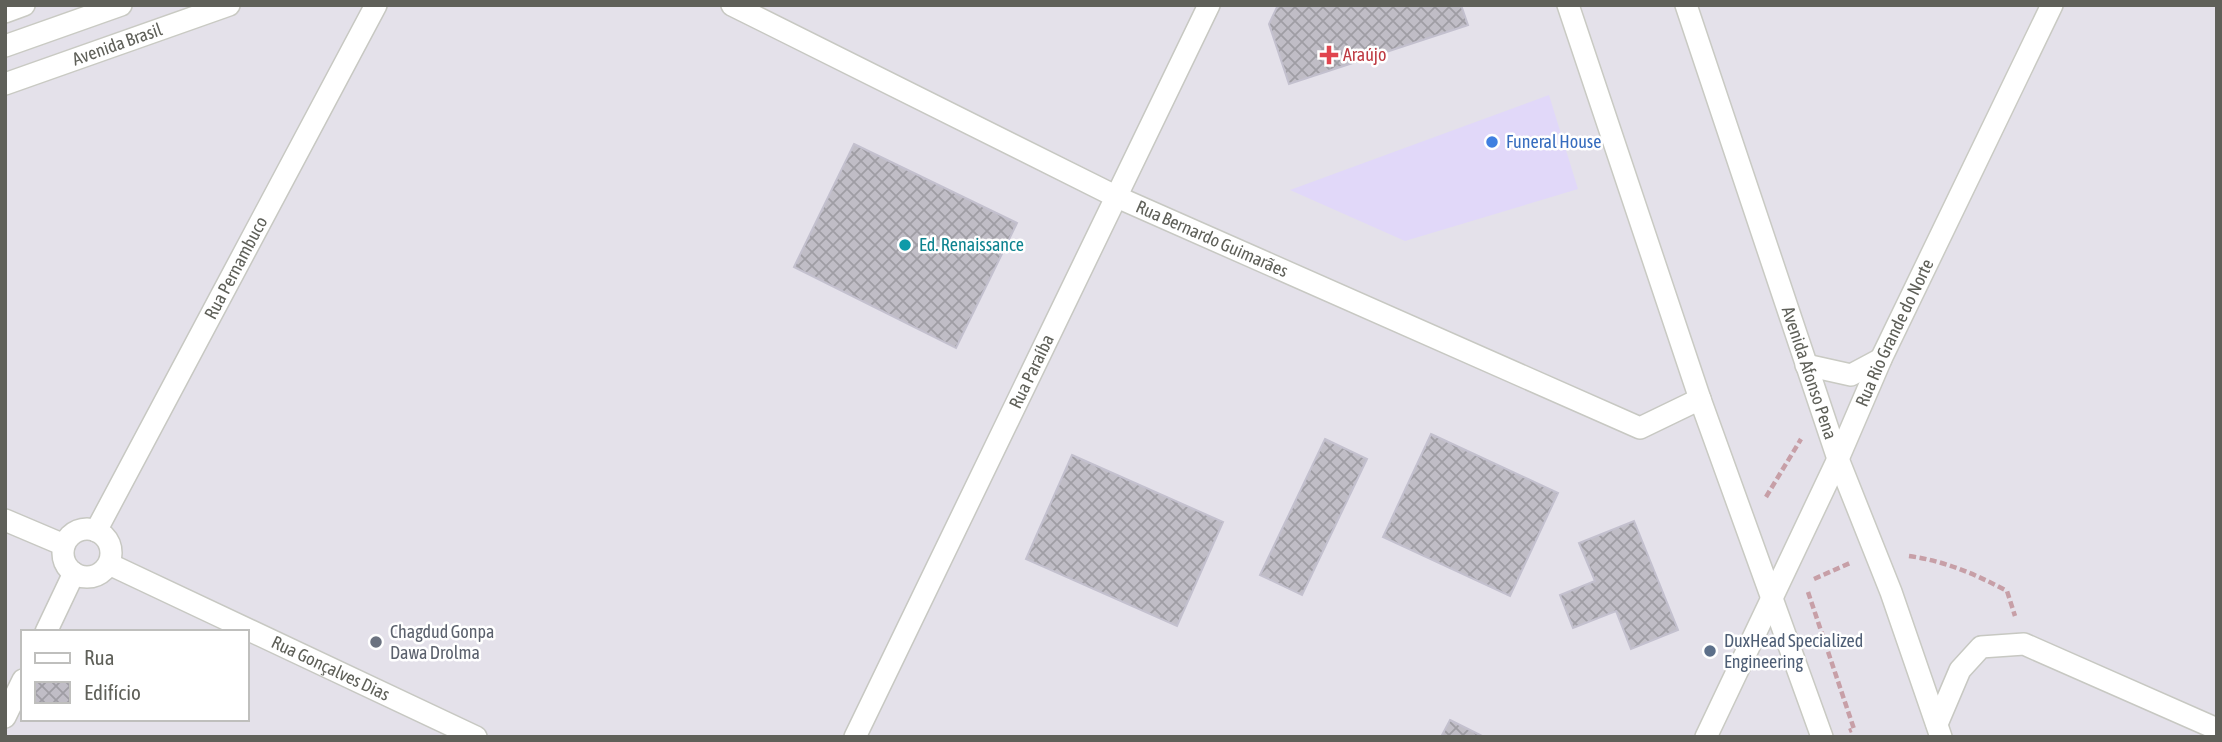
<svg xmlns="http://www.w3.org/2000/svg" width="2222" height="742" font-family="'Asap Condensed',sans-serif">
  <defs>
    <pattern id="building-cross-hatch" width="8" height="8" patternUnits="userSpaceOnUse" patternTransform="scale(1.75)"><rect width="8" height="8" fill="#c0bdc6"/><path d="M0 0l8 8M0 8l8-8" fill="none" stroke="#9f9da4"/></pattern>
  </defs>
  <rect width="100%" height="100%" fill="#e4e1ea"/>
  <!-- commercial -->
  <path fill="#e1d8f9" d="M1549,95L1578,189L1405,241L1290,190Z"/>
  <!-- building -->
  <path fill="url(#building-cross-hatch)" stroke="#c3c0ce" stroke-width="2" d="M1278,5H1461L1468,25L1289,84L1269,24Z
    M854,144L1017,223L956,348L794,267Z
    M1431,434L1558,493L1510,596L1383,537Z
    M1325,439L1367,459L1302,595L1260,575Z
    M1072,455L1223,522L1177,626L1026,559Z
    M1634,521L1678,630L1631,649L1616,611L1573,628L1560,595L1595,581L1579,543Z
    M1450,720L1484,737H1441Z"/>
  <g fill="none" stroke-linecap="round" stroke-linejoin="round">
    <defs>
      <g id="street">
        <path id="s1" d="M732,5L1117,197L1640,428L1700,399"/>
        <path d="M5,520L64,545"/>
        <circle cx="87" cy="553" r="24"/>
        <path id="s2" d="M96,531L376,5"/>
        <path id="s3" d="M109,564L476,737"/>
        <path d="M46,632L74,573"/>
        <path d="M5,717L23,680"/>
        <path d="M1937,724L1960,670L1981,647L2024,644L2217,729"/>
        <path id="s4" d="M855,737L1209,5"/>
      </g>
      <g id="secondary">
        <path d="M1568,5L1700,399L1822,737"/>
        <path id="s5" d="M1686,5L1838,459L1891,592L1941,737"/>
        <path d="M5,12L24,5"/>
        <path d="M5,46L121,5"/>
        <path id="s6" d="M5,84L229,5"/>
        <path d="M1806,365L1851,375L1881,359"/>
        <path id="s7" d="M1706,737L1838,459L1881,359L2052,5"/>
      </g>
    </defs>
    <!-- street casing -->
    <use href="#street" stroke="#c7c8c2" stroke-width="24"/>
    <!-- secondary casing -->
    <use href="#secondary" stroke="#c9cac3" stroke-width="24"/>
    <!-- path -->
    <path stroke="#c79fa7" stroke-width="4.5" stroke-dasharray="7 3.5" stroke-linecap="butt" d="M1766,497L1801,439
      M1909,556C1945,561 1975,574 2007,591L2015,616
      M1814,579L1850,563
      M1808,592L1854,729L1849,731"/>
    <!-- street -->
    <use href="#street" stroke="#fff" stroke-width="21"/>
    <!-- secondary -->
    <use href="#secondary" stroke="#fff" stroke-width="21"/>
  </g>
  <!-- markers -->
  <path fill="#e0444e" stroke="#fff" stroke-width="2.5" d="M1325.5 44.5h7v7h7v7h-7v7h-7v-7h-7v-7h7z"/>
  <circle fill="#3f7fe0" stroke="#fff" stroke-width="2.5" cx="1492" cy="142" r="7"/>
  <circle fill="#0f9aa8" stroke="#fff" stroke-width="2.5" cx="905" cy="245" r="7"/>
  <circle fill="#6b7280" stroke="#fff" stroke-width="2.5" cx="376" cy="642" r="7"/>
  <circle fill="#5c6f8a" stroke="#fff" stroke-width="2.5" cx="1710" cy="651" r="7"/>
  <g text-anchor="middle" stroke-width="5" stroke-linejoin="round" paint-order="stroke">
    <!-- street labels -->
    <g font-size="18" fill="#5f6059" stroke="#fff">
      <text dy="6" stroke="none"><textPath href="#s6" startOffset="119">Avenida Brasil</textPath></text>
      <text dy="6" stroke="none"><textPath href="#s1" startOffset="534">Rua Bernardo Guimarães</textPath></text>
      <text dy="6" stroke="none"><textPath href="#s2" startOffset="298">Rua Pernambuco</textPath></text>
      <text dy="6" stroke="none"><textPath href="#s7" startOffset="446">Rua Rio Grande do Norte</textPath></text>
      <text dy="6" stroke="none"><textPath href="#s4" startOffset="406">Rua Paraíba</textPath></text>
      <text dy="6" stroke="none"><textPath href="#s5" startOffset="388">Avenida Afonso Pena</textPath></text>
      <text dy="6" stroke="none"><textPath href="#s3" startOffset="245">Rua Gonçalves Dias</textPath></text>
    </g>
    <!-- health labels -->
    <g font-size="18" fill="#be3a42" stroke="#fff" text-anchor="start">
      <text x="1343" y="61">Araújo</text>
    </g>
    <!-- shop labels -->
    <g font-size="18" fill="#366cbe" stroke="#fff" text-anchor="start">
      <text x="1506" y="148">Funeral House</text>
    </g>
    <!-- culture labels -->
    <g font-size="18" fill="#0d838f" stroke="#fff" text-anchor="start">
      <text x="919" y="251">Ed. Renaissance</text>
    </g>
    <!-- worship labels -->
    <g font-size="18" fill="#5b616d" stroke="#fff" text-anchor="start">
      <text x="390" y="638">Chagdud Gonpa<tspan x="390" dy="21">Dawa Drolma</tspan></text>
    </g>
    <!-- service labels -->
    <g font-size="18" fill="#4e5e75" stroke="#fff" text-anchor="start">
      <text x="1724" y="647">DuxHead Specialized<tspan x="1724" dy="21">Engineering</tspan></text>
    </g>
  </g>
  <!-- border -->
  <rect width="2222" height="742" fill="none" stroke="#5f6059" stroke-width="14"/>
  <!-- legend -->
  <rect x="21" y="630" width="228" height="91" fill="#ffffff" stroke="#bfbfbd" stroke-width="2"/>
  <rect x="35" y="653" width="35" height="10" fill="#ffffff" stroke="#bfbfbd" stroke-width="2"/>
  <text x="84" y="665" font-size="21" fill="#5f6059">Rua</text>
  <rect x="35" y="682" width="35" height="21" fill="url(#building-cross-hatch)" stroke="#bfbfbd" stroke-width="2"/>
  <text x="84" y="700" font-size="21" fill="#5f6059">Edifício</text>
</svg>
